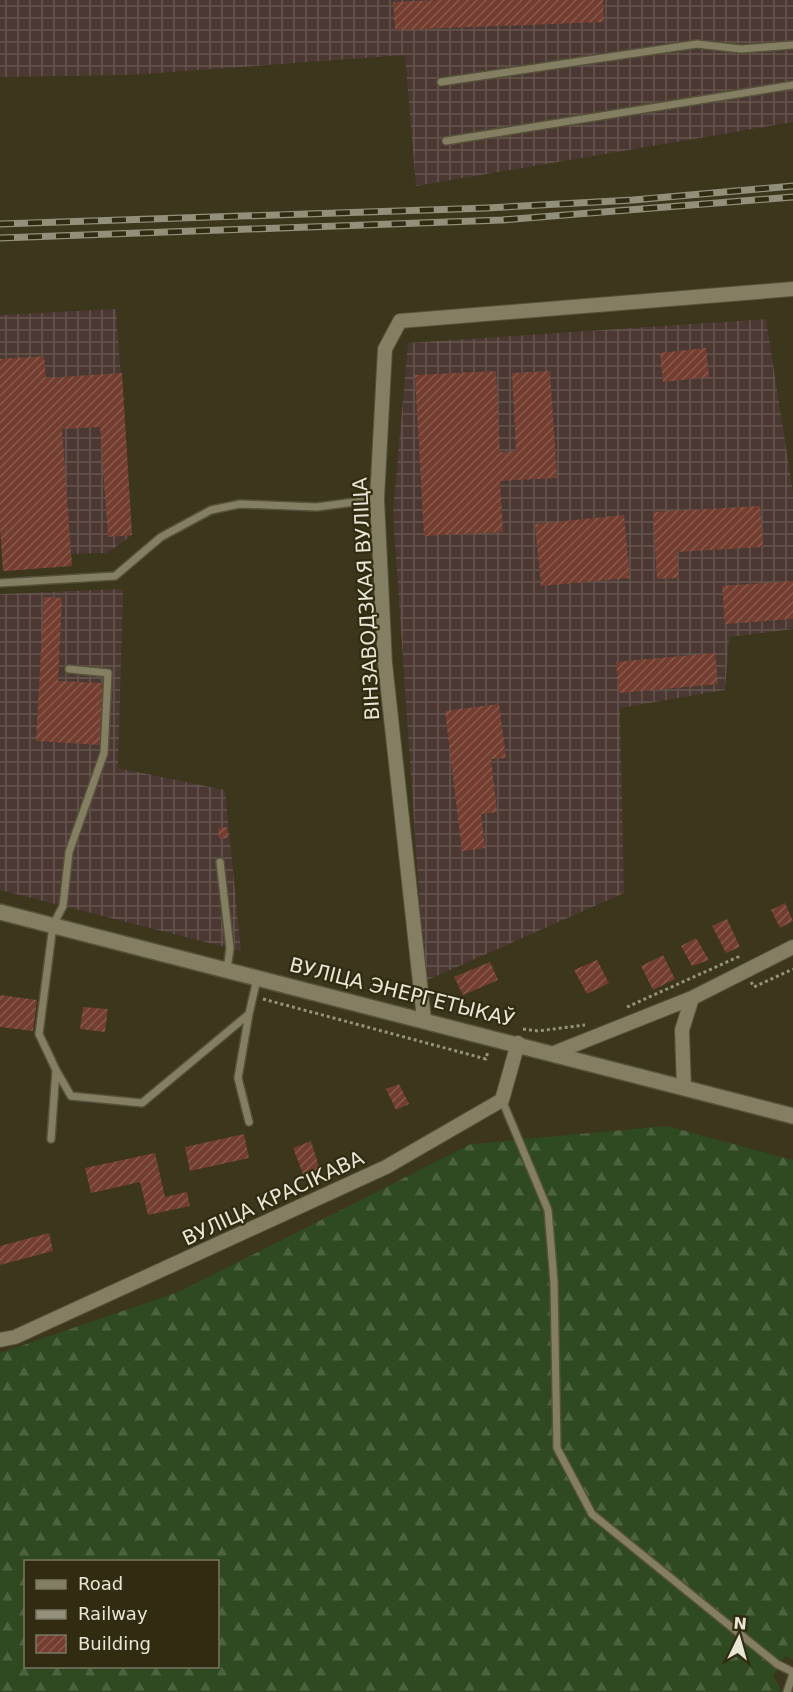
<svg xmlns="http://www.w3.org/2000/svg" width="793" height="1692" font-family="'DejaVu Sans',sans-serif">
  <defs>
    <pattern id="industrial-grid" width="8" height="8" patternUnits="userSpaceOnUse" patternTransform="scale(1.5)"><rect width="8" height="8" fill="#4c3833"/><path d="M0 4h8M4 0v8" fill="none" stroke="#665550"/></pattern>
    <pattern id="forest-firs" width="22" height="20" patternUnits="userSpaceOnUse" patternTransform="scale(1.5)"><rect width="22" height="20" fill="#2f4920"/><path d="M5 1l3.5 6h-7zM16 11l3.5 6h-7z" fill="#4d6340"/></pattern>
    <pattern id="building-hatch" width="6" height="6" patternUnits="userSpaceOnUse" patternTransform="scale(1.5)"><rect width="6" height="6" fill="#733e30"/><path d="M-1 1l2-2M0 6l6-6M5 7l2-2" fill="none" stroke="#875a4d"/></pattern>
  </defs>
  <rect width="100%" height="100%" fill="#3b361c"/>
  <!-- industrial -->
  <path fill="url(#industrial-grid)" d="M0,0H793V122L416,186L405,55L131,75L0,77Z
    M116,309L132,535L107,553L71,554L72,566L3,571L0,527V315Z
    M766,319L793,493V629L729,637L725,690L620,708L624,893L425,981L393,513L408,343Z
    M123,589L118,768L225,790L241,951L0,890V594Z"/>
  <!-- forest -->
  <path fill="url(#forest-firs)" fill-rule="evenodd" d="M667,1126L793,1160V1660L785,1656L773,1676L781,1689L778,1692H0V1353L181,1291L471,1144ZM26,1562H218V1666H26Z"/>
  <!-- building -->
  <path fill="url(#building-hatch)" d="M440,0H603L604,22L395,30L393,2Z
    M706,348L709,377L663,382L660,353Z
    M44,356L46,378L122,373L132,535L108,537L100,427L62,429L72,566L3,571L0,527V359Z
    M496,371L500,452L516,451L512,373L550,371L557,478L500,481L503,532L424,536L415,375Z
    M760,506L763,547L677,552L679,578L657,579L653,512Z
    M624,515L630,578L541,586L535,524Z
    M793,581V619L725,624L722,586Z
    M44,597L62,598L58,681L103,683L100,745L36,741Z
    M715,653L718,684L619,693L616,662Z
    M499,704L506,758L491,759L497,812L481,814L485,848L462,851L445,711Z
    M227,827L228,838L219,839L218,828Z
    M785,903L793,921L780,928L771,910Z
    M727,919L740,947L726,953L712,926Z
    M696,938L709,960L692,966L681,946Z
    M663,955L675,979L653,990L641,966Z
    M597,960L609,983L587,994L574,970Z
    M490,962L498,980L463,995L454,977Z
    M0,995L37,1000L33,1031L0,1027Z
    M83,1007L108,1009L105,1032L80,1029Z
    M399,1084L409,1104L396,1110L386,1089Z
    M244,1134L249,1158L190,1171L185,1147Z
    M311,1141L320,1170L304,1177L293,1148Z
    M155,1153L165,1197L187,1192L190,1206L148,1215L140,1182L91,1193L85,1168Z
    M49,1233L53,1251L0,1265V1246Z"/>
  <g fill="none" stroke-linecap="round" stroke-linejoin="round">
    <defs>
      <path id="lane" d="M441,82L697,44L741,49L793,45
        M446,141L793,85
        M0,583L115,576L161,537L211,510L240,504L317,507L377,499
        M220,862L230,948L227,969
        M249,1014L238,1078L249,1122
        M56,1070L71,1096L142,1103L249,1014L257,979
        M502,1100L548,1210L554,1282L557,1448L592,1514L777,1664L793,1672
        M51,1139L56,1070L39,1034L53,925L63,906L69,852L104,753L108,673L69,669
        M787,1692L793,1674"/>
      <path id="street" d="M424,1019L385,663L377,499L385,349L400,321L793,289
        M554,1053L692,998L793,947
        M684,1088L682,1030L692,998
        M0,1340L15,1337L386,1167L502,1100L518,1043"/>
      <path id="secondary" d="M0,912L793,1116"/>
    </defs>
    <!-- lane casing -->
    <use href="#lane" stroke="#55513a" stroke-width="10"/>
    <!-- street casing -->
    <use href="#street" stroke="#55513a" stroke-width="16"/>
    <!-- secondary casing -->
    <use href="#secondary" stroke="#55513a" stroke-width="18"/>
    <!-- path -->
    <path stroke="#96927e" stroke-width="3" stroke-dasharray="3 3" stroke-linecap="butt" d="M751,982L754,987L793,969
      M263,999L486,1059L488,1051
      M627,1007L738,957L739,960
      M523,1029L538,1031L585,1025"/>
    <!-- lane -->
    <use href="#lane" stroke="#847f62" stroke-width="7"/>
    <!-- street -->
    <use href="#street" stroke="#847f62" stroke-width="14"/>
    <!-- secondary -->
    <use href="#secondary" stroke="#847f62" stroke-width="15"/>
    <defs>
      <path id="rail" d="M0,224L487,208L633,200L793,186
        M0,238L502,220L793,197"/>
    </defs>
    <!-- rail casing -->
    <use href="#rail" stroke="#928f7a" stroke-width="7"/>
    <!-- rail -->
    <use href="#rail" stroke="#312c11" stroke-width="4.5" stroke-dasharray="14" stroke-linecap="butt"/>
  </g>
  <g text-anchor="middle" stroke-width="4.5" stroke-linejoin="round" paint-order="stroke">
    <!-- street labels -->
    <g font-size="20" fill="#e8e6d6" stroke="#312c11">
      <text transform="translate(366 599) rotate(-93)" y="7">ВІНЗАВОДЗКАЯ ВУЛІЦА</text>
      <text transform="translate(402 992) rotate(14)" y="7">ВУЛІЦА ЭНЕРГЕТЫКАЎ</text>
      <text transform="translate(273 1198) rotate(-25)" y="7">ВУЛІЦА КРАСІКАВА</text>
    </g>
  </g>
  <!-- legend -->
  <rect x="24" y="1560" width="195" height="108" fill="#312c11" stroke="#7a7660" stroke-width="1.5"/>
  <rect x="36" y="1580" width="30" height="9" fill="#847f62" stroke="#7a7660" stroke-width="1.5"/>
  <text x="78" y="1590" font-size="18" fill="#e8e6d6">Road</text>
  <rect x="36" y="1610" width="30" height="9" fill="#928f7a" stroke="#7a7660" stroke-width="1.5"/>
  <text x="78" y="1620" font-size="18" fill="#e8e6d6">Railway</text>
  <rect x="36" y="1635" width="30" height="18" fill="url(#building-hatch)" stroke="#7a7660" stroke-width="1.5"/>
  <text x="78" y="1650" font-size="18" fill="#e8e6d6">Building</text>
  <!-- north arrow -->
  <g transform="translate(739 1638) rotate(5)" stroke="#312c11" stroke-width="4.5" paint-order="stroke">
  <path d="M0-4.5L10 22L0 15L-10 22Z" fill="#e8e6d6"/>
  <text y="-9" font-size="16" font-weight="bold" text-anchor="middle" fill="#e8e6d6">N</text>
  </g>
</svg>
